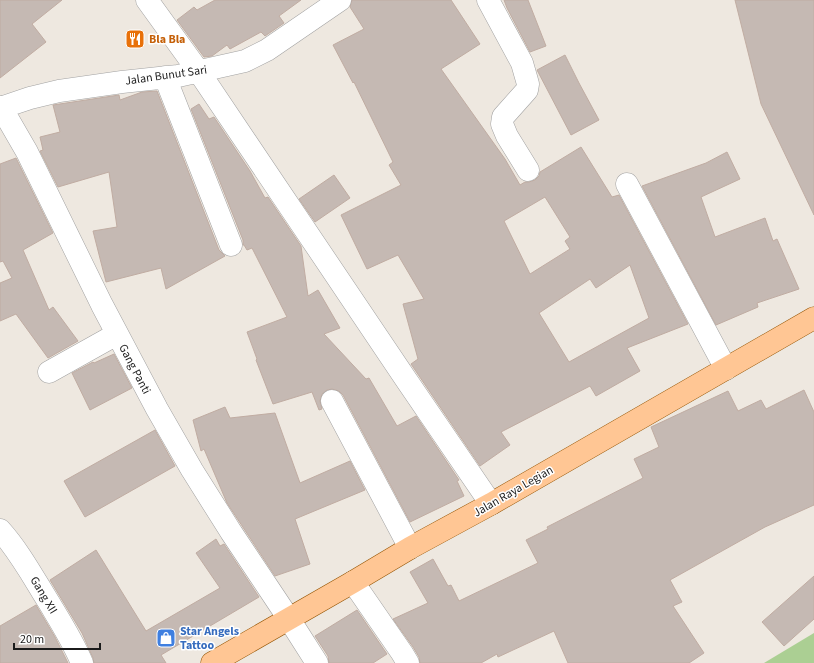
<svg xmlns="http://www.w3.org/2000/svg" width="814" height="663" font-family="'Source Sans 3',sans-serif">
  <rect width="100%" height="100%" fill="#eee8e0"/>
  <!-- forest -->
  <path fill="#abcf93" d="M814,633V663H764Z"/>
  <!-- building -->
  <path fill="#c5b9b3" stroke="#c0aca2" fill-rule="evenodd" d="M0,0H62L32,24L46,42L0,78Z
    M215,0H301L279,16L284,23L265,36L261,32L230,49L227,45L212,56L204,57L177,20L194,7L197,10Z
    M352,0H451L480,44L441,69L505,159L520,185L525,182H529L535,180L539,176L540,172L581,147L612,197L619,195L688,324L627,348L640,371L596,396L590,386L501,432L510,445L480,466L411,364L418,359L403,304L424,299L398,255L367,269L341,215L401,185L389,165L393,162L354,82L353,83L333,45L364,29L350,7ZM545,197L570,237L565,241L570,249L530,274L504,221ZM630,265L649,318L569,362L539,313L590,279L596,288Z
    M504,0H528L546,46L530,52L507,8Z
    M735,0H814V215L761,104Z
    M565,55L579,83L599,120L571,135L537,70Z
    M157,91L219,250L225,256L166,289L161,268L106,282L93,231L117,227L109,172L58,187L40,151L43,150L40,137L60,132L53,105L119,95L120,100L142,92Z
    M199,104L209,119L214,117L250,171L265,198L268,197L301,246L308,296L318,290L340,328L324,334L366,379L369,378L397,426L416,416L459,480L457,481L464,496L410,522L343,395L339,391L332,389L327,390L322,394L320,401L322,409L319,410L312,392L273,404L256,360L257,359L247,332L287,317L252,248L247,250L244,245H243V240L191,109Z
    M727,152L740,179L701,197L715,237L765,218L773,241L777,239L799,289L757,303L758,307L716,325L642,186L706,163Z
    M16,158L53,233L23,250L49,310L53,307L78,341L48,358L16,314L0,321V283L12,278L3,261L0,262V164Z
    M334,175L350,198L315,222L299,199Z
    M114,354L132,388L90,410L72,373L93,362L94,363Z
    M804,390L814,412V505L765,527L670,580L682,602L673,606L704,653L689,663H568L554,631L498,657L497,654L481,663H420L419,657L413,647L393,619L428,603L410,572L433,559L448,586L451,585L459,601L538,563L526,540L548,529L547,527L643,478L634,459L659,447L651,427L728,391L738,411L761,400L766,409Z
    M225,407L230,418L275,413L300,483L350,461L365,490L295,519L310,564L275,576L227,503L204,449L201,451L193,420Z
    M155,430L175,466L85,517L64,481Z
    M216,539L220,546L224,544L259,597L161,655L166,663H94L93,658L82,633L50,580L96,550L146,631L220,588L196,553Z
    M814,576V619L784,646L762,622Z
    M36,605L55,637L68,663H0V626Z
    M357,610L387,654L373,663H329L328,656L315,636Z"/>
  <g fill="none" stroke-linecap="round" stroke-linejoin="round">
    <defs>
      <path id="minor" d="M147,0L199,72L405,378L491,504
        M488,0L522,63L528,84L527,90L503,117L502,124L507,136L528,170
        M165,77L231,245
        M1,107L27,152L102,305L157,409L192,470L231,532L289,619L317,663
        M0,108L30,98L59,91L122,82L178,76L245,61L267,50L340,0
        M627,184L726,369
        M49,372L117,334
        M332,401L410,548
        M0,530C19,551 33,577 48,601C60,621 73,641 82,663
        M353,582L402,653L408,663"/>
      <path id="major" d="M212,663L353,582L410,548L491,504L814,318"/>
    </defs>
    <!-- minor casing -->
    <use href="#minor" stroke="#a2a2a2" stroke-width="23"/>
    <!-- major casing -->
    <use href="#major" stroke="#935300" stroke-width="23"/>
    <!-- minor -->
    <use href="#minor" stroke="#fff" stroke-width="22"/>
    <!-- major -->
    <use href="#major" stroke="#ffc694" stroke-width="22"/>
  </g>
  <!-- icons -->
  <defs>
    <symbol id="restaurant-square" viewBox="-11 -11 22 22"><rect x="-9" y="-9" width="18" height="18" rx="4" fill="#e8710a" stroke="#fff"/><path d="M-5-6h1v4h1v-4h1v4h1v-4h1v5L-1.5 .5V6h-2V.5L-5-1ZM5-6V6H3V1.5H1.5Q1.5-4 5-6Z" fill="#fff"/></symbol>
    <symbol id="shop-square" viewBox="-11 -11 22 22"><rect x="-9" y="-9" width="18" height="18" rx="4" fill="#3f7fe0" stroke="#fff"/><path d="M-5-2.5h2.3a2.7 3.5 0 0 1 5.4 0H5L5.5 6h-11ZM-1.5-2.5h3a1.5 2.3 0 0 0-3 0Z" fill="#fff"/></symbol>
  </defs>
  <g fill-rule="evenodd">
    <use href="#restaurant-square" x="124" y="28" width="22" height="22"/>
    <use href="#shop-square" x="155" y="627" width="22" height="22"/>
  </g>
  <g text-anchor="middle" stroke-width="3" stroke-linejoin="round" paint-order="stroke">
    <!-- food labels -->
    <g font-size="12" font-weight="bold" fill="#c56008" stroke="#fff" text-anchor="start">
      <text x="149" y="43">Bla Bla</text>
    </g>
    <!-- street labels -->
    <g font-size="12" fill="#1b1b1b" stroke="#fff">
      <text transform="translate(166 75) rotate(-8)" y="4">Jalan Bunut Sari</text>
      <text transform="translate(135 369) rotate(62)" y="4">Gang Panti</text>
      <text transform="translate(513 491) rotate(-30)" y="4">Jalan Raya Legian</text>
      <text transform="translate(44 595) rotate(59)" y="4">Gang XII</text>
    </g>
    <!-- shop labels -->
    <g font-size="12" font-weight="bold" fill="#366cbe" stroke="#fff" text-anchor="start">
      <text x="180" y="635">Star Angels<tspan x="180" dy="14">Tattoo</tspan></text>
    </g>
  </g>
  <!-- scale -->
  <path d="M14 643v6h86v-6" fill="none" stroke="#1b1b1b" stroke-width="2"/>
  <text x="20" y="643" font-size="12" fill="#1b1b1b" stroke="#ffffff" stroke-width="3" paint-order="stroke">20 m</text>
</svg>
